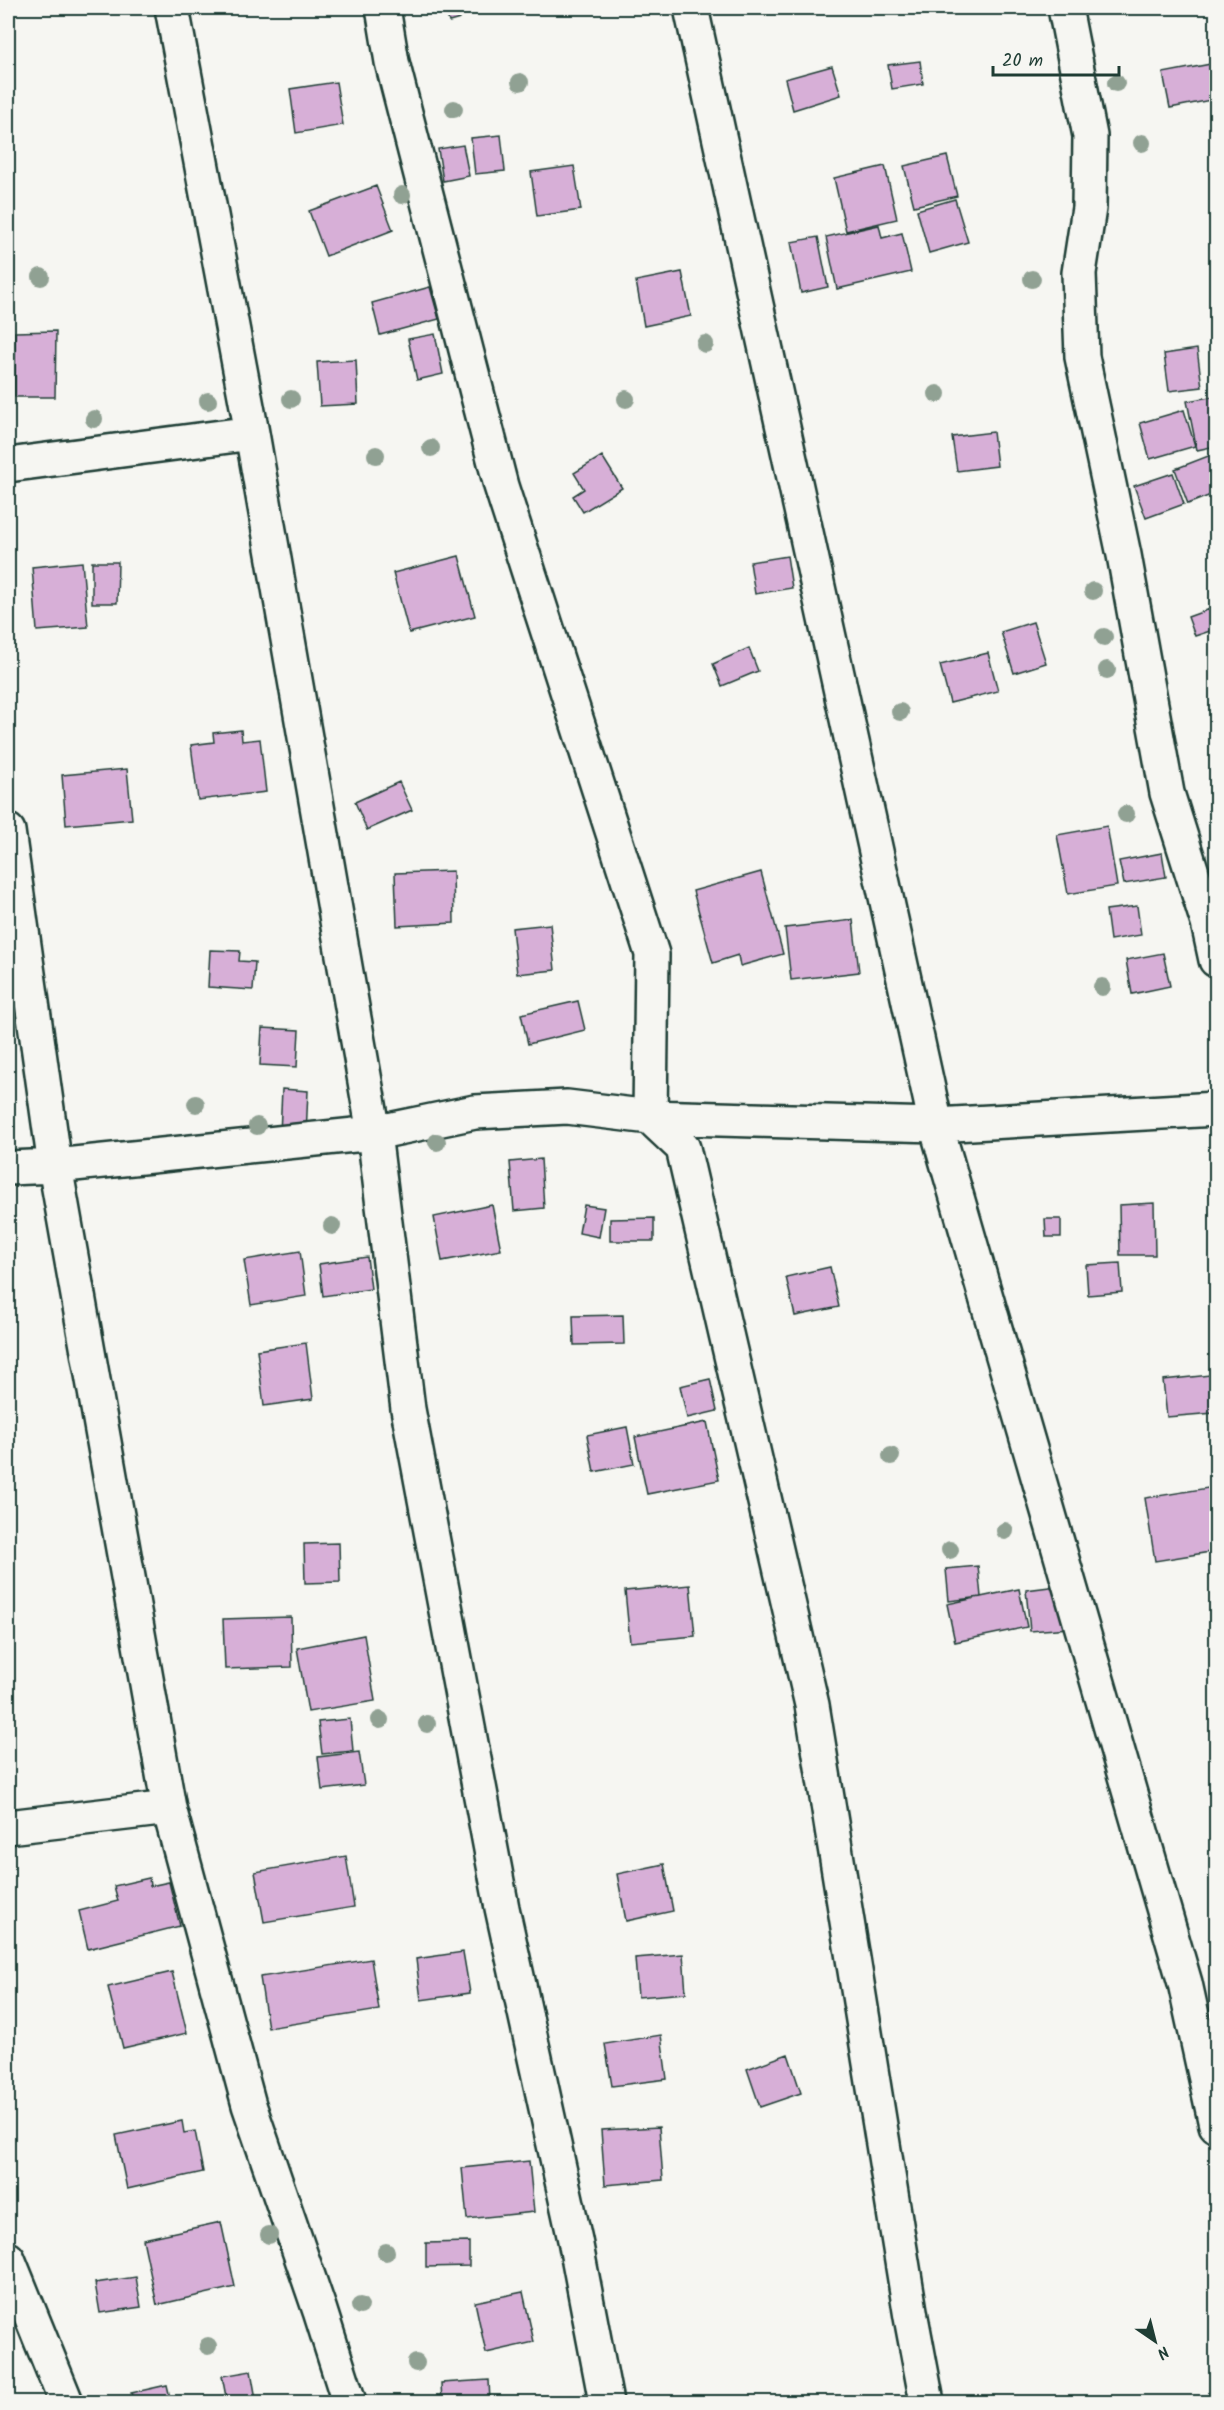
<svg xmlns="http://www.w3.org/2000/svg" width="1224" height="2410" font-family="Kalam,sans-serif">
  <rect width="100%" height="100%" fill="#f6f6f2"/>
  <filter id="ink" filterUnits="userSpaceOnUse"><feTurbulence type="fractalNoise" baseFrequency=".0167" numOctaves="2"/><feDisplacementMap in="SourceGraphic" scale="12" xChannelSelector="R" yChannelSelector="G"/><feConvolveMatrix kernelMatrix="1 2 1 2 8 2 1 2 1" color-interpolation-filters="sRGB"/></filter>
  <g filter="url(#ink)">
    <!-- building -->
    <path fill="#d7afd7" stroke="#1f3d34" stroke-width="1.5" d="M445,8H457L460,19L449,22Z
      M458,8H482V9L460,15Z
      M920,61L923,84L892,89L888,65Z
      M1216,63V99L1170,108L1163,73Z
      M832,66L841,95L793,110L785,79Z
      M336,82L343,125L296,133L290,89Z
      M501,135L505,171L475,174L471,138Z
      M463,145L469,176L443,181L438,149Z
      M947,156L957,196L914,206L904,166Z
      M574,166L581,210L537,216L531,172Z
      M885,166L897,219L846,231L834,178Z
      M376,186L393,230L326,256L309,211Z
      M955,199L968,242L929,253L917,210Z
      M879,225L882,238L902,233L911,272L837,289L826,237Z
      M818,237L828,287L801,293L791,242Z
      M682,272L691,316L644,326L636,281Z
      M430,287L439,319L380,335L372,303Z
      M56,331L55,397H15V332Z
      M435,334L443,374L417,380L408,339Z
      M1197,349L1202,387L1169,391L1164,354Z
      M356,360L358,404L320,406L317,362Z
      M1216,396V446L1197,450L1187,401Z
      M1184,410L1195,446L1150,459L1140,423Z
      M993,432L997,466L957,471L952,437Z
      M1216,453V493L1188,504L1175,469Z
      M602,456L622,488L583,512L573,496L584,489L574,473Z
      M1173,473L1184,504L1146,518L1134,486Z
      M459,556L475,616L409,633L393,573Z
      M787,556L792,588L755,594L750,562Z
      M82,562L88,627L37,631L32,567Z
      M92,562H118L117,603H92Z
      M1210,609L1216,629L1195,636L1188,617Z
      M1033,622L1046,663L1014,673L1001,632Z
      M749,648L758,671L722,686L713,664Z
      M988,653L998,691L950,703L940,665Z
      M241,730L242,741L260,739L266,792L198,800L191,745L214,742L213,733Z
      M127,769L132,819L66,825L62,775Z
      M399,782L412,810L367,830L355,802Z
      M1107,826L1117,886L1068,894L1057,835Z
      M1162,853L1166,877L1124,884L1119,861Z
      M453,871L454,923L397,926L395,873Z
      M761,872L783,954L740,966L738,955L713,963L693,891Z
      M1137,906L1141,935L1110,940L1106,910Z
      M853,920L859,972L791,980L785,928Z
      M550,924L555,970L517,974L512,928Z
      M210,950L240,951L239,961L255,962L253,990L208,987Z
      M1163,953L1170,986L1132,994L1126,960Z
      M578,1001L585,1030L528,1044L521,1014Z
      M262,1028L299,1030L297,1067L260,1065Z
      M282,1089L308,1091L306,1135L280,1134Z
      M541,1159L544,1208L514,1211L510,1162Z
      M1154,1203L1155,1255H1120L1119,1205Z
      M492,1205L501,1250L442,1261L434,1217Z
      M584,1205L604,1208L599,1237L579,1233Z
      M654,1218V1241H610V1219Z
      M1045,1219H1061V1237H1046Z
      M300,1251L306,1296L251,1305L244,1260Z
      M367,1257L371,1289L323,1296L319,1264Z
      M1120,1263L1122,1292L1088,1295L1086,1265Z
      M830,1267L839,1307L795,1316L786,1277Z
      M623,1315L624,1344L574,1345L573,1316Z
      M306,1343L313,1399L264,1406L257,1350Z
      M1210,1375L1214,1413L1167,1417L1163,1380Z
      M710,1379L717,1411L687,1418L680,1386Z
      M707,1422L719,1480L647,1494L635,1437Z
      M627,1427L634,1464L594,1472L587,1435Z
      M1214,1487L1216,1505V1551L1155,1561L1145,1498Z
      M339,1543L340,1582L305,1583L304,1544Z
      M978,1566L981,1597L949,1601L946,1569Z
      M690,1585L695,1636L630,1642L625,1591Z
      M1065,1585L1069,1628L1030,1631L1026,1590Z
      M1019,1589L1027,1627L955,1642L947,1604Z
      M291,1617L292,1667L225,1669L223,1619Z
      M364,1635L375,1701L308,1712L297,1648Z
      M350,1719L353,1751L322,1754L318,1722Z
      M359,1752L364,1785L322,1790L318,1757Z
      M346,1856L354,1907L264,1922L255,1872Z
      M664,1864L673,1911L626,1921L617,1874Z
      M149,1878L150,1886L169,1882L180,1926L88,1949L79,1911L118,1901L114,1886Z
      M463,1952L470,1993L421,2000L416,1959Z
      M683,1954L686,1993L638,1997L635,1958Z
      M371,1959L379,2010L268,2028L260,1977Z
      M172,1972L187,2033L123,2048L108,1987Z
      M661,2035L667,2079L612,2086L605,2044Z
      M788,2054L801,2093L760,2107L747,2069Z
      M182,2121L184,2133L195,2131L203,2172L127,2189L116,2135Z
      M659,2127L663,2180L605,2185L601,2130Z
      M529,2161L534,2212L467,2219L462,2168Z
      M221,2222L235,2287L157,2305L143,2239Z
      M469,2242V2266L426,2267V2243Z
      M136,2277L141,2307L100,2313L95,2283Z
      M523,2292L534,2342L486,2353L475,2302Z
      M251,2371L256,2399L227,2402L222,2376Z
      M489,2380L490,2402H442L441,2383Z
      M167,2385L171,2402H134L131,2393Z"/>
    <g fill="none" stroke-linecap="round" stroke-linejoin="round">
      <defs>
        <path id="minor" d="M172,8L252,433L374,1133L408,1409L502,1908L575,2240L606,2402
          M383,8L392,62L501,486L652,954L650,1117L683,1148L812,1705L911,2317L927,2402
          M691,8L936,1125L1185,1983L1216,2125
          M1065,8L1090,136L1089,208L1079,273L1082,357L1124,555L1167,793L1208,923L1216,960
          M8,465L252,433
          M8,831L55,1166L169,1808L249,2105L320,2311L349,2402
          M8,1168L55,1166L374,1133L475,1112L567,1107L650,1117L936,1125L1216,1109
          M8,1827L169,1808
          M8,2259L66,2402"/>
      </defs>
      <!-- minor casing -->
      <use href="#minor" stroke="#1f3d34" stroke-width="38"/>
      <!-- minor -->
      <use href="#minor" stroke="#f6f6f2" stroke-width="33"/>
    </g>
    <!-- trees -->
    <g fill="#90a193">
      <circle cx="520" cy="82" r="9"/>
      <circle cx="1116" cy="83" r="9"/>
      <circle cx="454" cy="109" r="9"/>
      <circle cx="1142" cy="143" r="9"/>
      <circle cx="402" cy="195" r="9"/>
      <circle cx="41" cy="277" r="9"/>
      <circle cx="1032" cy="279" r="9"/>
      <circle cx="705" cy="344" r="9"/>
      <circle cx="937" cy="394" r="9"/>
      <circle cx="291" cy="399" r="9"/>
      <circle cx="626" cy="399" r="9"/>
      <circle cx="208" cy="401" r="9"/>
      <circle cx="94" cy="419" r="9"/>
      <circle cx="431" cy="448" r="9"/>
      <circle cx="376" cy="455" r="9"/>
      <circle cx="1093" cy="591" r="9"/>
      <circle cx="1104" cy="637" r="9"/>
      <circle cx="1107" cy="670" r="9"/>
      <circle cx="900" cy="712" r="9"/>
      <circle cx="1126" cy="814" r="9"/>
      <circle cx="1102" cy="987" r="9"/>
      <circle cx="196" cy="1104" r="9"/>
      <circle cx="257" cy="1126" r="9"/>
      <circle cx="437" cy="1142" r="9"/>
      <circle cx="332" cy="1226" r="9"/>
      <circle cx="891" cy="1456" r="9"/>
      <circle cx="1005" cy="1531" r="9"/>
      <circle cx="950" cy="1550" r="9"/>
      <circle cx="380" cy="1720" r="9"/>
      <circle cx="427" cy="1724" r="9"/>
      <circle cx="269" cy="2235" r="9"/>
      <circle cx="386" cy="2252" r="9"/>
      <circle cx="360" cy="2306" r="9"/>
      <circle cx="208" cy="2346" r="9"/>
      <circle cx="416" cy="2363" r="9"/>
    </g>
  </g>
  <!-- margin -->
  <rect width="1224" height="2410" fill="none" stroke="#f6f6f2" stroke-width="30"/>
  <rect x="15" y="15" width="1194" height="2380" fill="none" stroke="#1f3d34" stroke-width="2" filter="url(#ink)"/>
  <!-- north arrow -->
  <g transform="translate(1155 2341) rotate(145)" stroke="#f6f6f2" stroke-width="4.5" paint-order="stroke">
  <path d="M0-4.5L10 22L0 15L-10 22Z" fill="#1f3d34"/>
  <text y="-9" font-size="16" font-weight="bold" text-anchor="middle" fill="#1f3d34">N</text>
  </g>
  <!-- scale -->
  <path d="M993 66v9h126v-9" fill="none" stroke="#1f3d34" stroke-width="3"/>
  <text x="1002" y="66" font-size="18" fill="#1f3d34" stroke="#f6f6f2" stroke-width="4.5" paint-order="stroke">20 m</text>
</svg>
